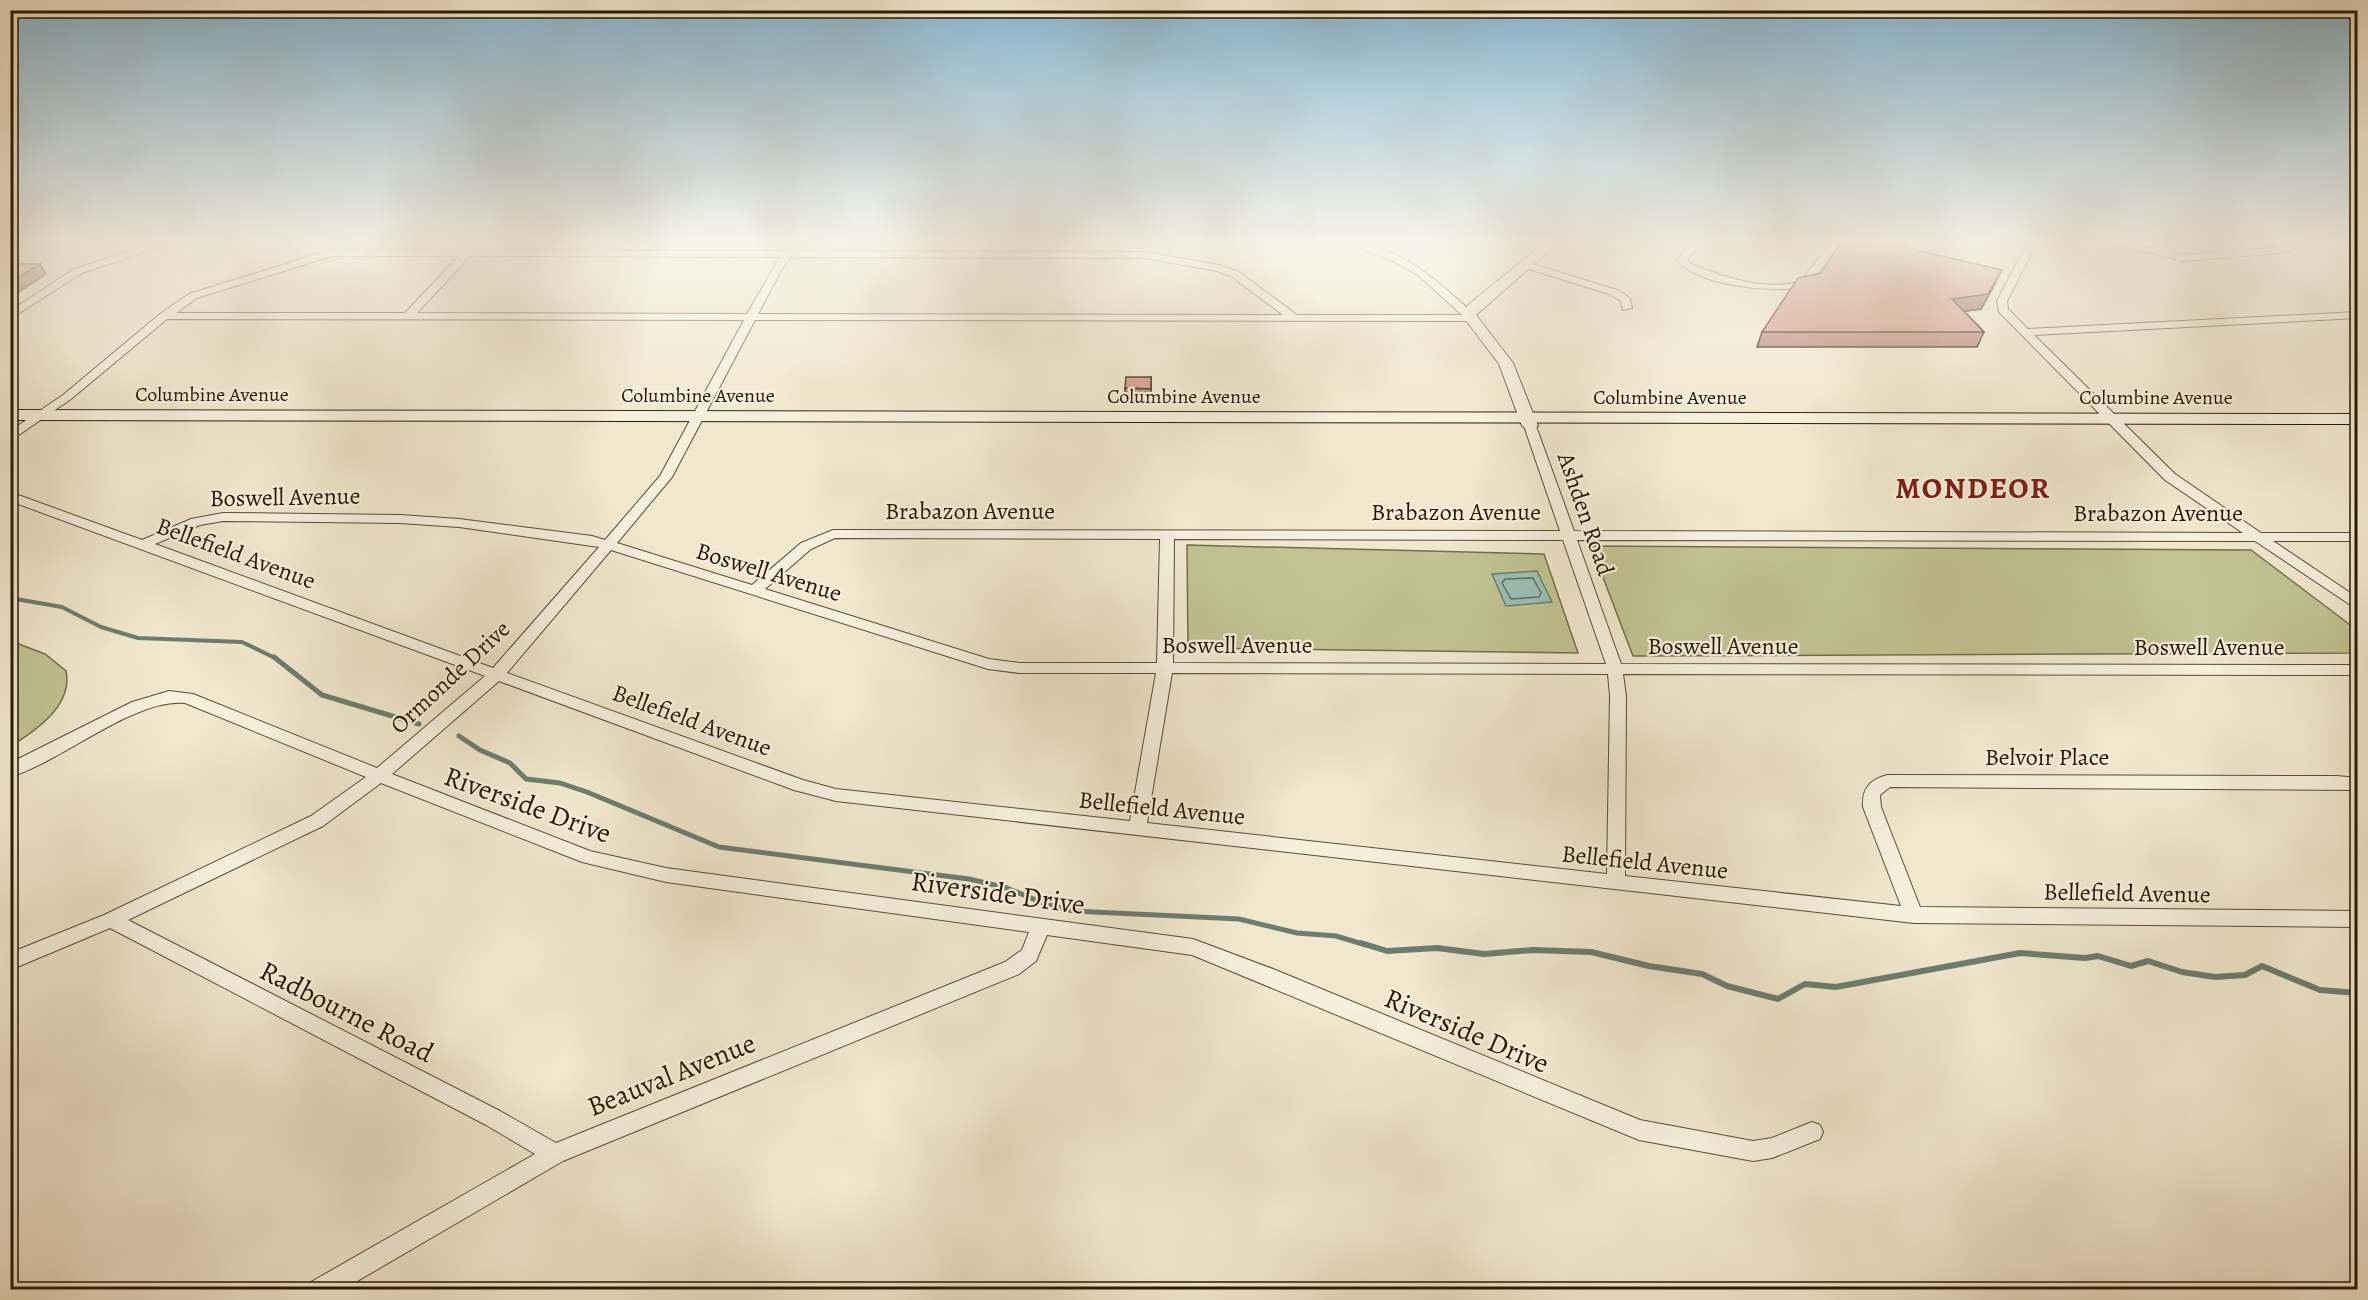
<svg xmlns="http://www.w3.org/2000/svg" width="2368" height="1300" font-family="Alegreya,serif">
  <rect width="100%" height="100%" fill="#f0e7cd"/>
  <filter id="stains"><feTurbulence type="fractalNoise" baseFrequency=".00333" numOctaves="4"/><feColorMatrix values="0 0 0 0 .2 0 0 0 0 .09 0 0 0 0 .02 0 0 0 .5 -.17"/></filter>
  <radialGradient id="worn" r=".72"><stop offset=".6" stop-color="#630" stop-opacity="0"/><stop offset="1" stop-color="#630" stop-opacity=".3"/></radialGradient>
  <!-- green -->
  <path fill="#c1c393" stroke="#746e4a" stroke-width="1.5" d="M1187,545L1544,554L1578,653L1188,648Z
    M1591,546L2251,550L2357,630V653L1633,656Z
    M11,641L45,654L66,671C73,705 37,730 11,746Z"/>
  <!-- water -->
  <path fill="#9ac0b7" stroke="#6c7d6f" stroke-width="1.5" d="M1537,571L1552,602L1506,606L1492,574Z"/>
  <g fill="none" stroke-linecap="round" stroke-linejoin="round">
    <!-- shore -->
    <path stroke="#616c5c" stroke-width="1.5" d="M1533,578L1541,593L1539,597L1511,599L1502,583L1505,579Z"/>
    <!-- stream-far2 -->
    <path stroke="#6c7d6f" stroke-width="4" d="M10,598L62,607L101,627L138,638L242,642L277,659"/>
    <!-- stream-far1 -->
    <path stroke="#6c7d6f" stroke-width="5" d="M274,657L322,695L419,724
      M459,736L480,750L510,763L526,779L560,783L587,792L719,847L969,879L1007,888L1043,903L1073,911L1239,919L1297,933L1336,936L1366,945"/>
    <!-- stream -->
    <path stroke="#6c7d6f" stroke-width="6" d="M1361,943L1387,951L1437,948L1484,954L1533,950L1591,952L1649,966L1702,974L1727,986L1778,999L1805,984L1836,987L2020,953L2085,958L2098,956L2131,966L2148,961L2182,972L2215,977L2245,975L2262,966L2320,990L2358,993"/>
    <defs>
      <path id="minor" d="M156,243H171L82,273L10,319V311L74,269Z
        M798,243H810L799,251L1145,252L1219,265L1239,272L1297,315H1462L1418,275L1393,261L1347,243C1398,243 1437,281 1473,313L1474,318L1469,321L755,320L672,477L617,543L752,585L801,543L833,530L1560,531L1524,426L1530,422L1536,426L1574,531L2243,533L2165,480L1999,312L1997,301L2027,243H2037L2007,301L2008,309L2028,329L2358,312V318L2034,335L2175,474L2261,533H2358V541H2273L2358,598V610L2255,541L1577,540L1621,664L2358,665V675L1623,674L1626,696L1625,876L1901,906L1863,807C1862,789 1869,780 1887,775L2337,776L2358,778V790L1890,787L1880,795L1881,807L1920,907L2358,911V927L1914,923L836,801L794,790L499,681L392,774L590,851L666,868L1193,939L1273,969L1640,1120L1753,1141L1772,1138L1812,1122L1820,1125L1823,1132L1820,1139L1772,1158L1753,1161L1639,1140L1192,955L1047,935L1036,961L1019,974L563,1161L342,1290H308L311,1282L535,1154L486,1125L110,928L10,970V953L104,915L311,816L366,777L185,703C134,698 61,762 10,777V763L132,702L169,691L193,694L377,768L485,676L10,501V492L142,540L191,519L223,513L400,515L459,519L592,536L605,540L660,476L744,320L167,319L71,399L10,441V431L63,395L160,314L189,294L340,247L345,250L786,251ZM332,256H459L405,313H176L197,298ZM470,256L780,257L747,314L417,313ZM791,257L1145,258L1217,271L1231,276L1283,315L758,314L782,269ZM223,521L400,523L459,527L599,547L493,668L155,544L200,525ZM835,538L1160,539L1157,663H1019L989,659L765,589L811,549ZM1174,539L1563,540L1606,664L1173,663ZM611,550L988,669L1019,673H1156L1130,821L836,789L803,780L507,673ZM1172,673L1608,674L1610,696L1607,874L1147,823ZM381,783L582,862L666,882L1029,932L1022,950L1005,962L556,1143L500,1111L128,920L323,826Z
        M1691,243H1701L1687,260L1691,264C1723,277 1767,292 1801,281L1830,243H1840L1809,285C1779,295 1696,286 1677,260Z
        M2107,243H2127L2184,255L2281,247L2287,243H2297L2292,250L2281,253L2184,261Z
        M1526,262L1617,290L1630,298L1632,308L1623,310L1621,301L1609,294L1522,267V263Z"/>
      <path id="tertiary" d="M1544,243H1558L1476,315L1513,363L1538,426L1530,431L1522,426L1499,364L1462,315L1468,305Z"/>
      <path id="secondary" d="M10,410L2358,414V424L10,420Z"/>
    </defs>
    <!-- minor casing -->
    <use href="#minor" stroke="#5a4c35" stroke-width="2"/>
    <!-- tertiary casing -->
    <use href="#tertiary" stroke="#5a4c35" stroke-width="2"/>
    <!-- secondary casing -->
    <use href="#secondary" stroke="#281802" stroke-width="2"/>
    <!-- minor -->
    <use href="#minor" fill="#f5efde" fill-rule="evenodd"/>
    <!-- tertiary -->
    <use href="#tertiary" fill="#f5efde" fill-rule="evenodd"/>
    <!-- secondary -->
    <use href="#secondary" fill="#f5efde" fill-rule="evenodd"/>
  </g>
  <!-- wall -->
  <path fill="#b57c6e" stroke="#281802" stroke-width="1.5" d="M1821,273L1995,284L1981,309L1964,311L1984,332L1977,347H1757L1762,332Z
    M1151,377V396H1125V388Z"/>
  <!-- shaded-wall -->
  <path fill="#94655a" stroke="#281802" stroke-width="1.5" d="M40,264L46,274L14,295L10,290V283Z
    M2002,270L1995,284L1981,309L1945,314L1952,299Z"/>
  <!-- building -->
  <path fill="#d39080" stroke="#281802" stroke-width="1.5" d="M1841,243H1886L2002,270L1988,294L1952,299L1984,332H1762L1798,278L1821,273Z
    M10,264H40L10,283Z
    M1126,377H1151V389L1125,388Z
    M10,1288H24L23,1290H10Z"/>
  <!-- sky -->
  <linearGradient id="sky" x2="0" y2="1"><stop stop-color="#89b9d4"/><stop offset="0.57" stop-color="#f8f4e8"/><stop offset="1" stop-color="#f8f4e8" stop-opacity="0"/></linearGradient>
  <rect width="2368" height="425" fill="url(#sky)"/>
  <g text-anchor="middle" stroke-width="4.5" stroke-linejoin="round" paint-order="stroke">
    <!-- far-street labels -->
    <g font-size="20" fill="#281802" stroke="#f5efde">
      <text x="212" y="401">Columbine Avenue</text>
      <text x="698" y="402">Columbine Avenue</text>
      <text x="1184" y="403">Columbine Avenue</text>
      <text x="1670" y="404">Columbine Avenue</text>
      <text x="2156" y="404">Columbine Avenue</text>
    </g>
    <!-- street labels -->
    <g font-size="24" fill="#281802" stroke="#f5efde">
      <text transform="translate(285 497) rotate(-1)" y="8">Boswell Avenue</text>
      <text x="970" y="519">Brabazon Avenue</text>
      <text x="1456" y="520">Brabazon Avenue</text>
      <text x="2158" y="521">Brabazon Avenue</text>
      <text transform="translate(1586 514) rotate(71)" y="8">Ashden Road</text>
      <text transform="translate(236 553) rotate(20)" y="8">Bellefield Avenue</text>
      <text transform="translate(769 572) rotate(17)" y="8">Boswell Avenue</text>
      <text x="1237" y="653">Boswell Avenue</text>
      <text x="1723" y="654">Boswell Avenue</text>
      <text x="2209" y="655">Boswell Avenue</text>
      <text transform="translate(450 677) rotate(-43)" y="8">Ormonde Drive</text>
      <text transform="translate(692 720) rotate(20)" y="8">Bellefield Avenue</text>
      <text x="2047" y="765">Belvoir Place</text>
      <text transform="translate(1162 808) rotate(6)" y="8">Bellefield Avenue</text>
      <text transform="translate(1645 862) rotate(6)" y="8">Bellefield Avenue</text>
      <text transform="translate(2127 893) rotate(1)" y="8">Bellefield Avenue</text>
    </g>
    <!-- near-street labels -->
    <g font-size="28" fill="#281802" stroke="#f5efde">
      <text transform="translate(528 804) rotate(20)" y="10">Riverside Drive</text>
      <text transform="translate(998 892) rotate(8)" y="10">Riverside Drive</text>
      <text transform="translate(347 1011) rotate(27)" y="10">Radbourne Road</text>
      <text transform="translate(1467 1030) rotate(23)" y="10">Riverside Drive</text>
      <text transform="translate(671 1074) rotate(-22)" y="10">Beauval Avenue</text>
    </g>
    <!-- district labels -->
    <g font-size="30" font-weight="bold" letter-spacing="1.5" fill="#7a1f14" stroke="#f5efde">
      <text x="1973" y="498">MONDEOR</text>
    </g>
  </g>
  <!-- margin -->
  <rect width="2368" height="1300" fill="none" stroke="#f0e7cd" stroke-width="36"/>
  <rect x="12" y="12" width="2344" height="1276" fill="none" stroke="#281802" stroke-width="3"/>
  <rect x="18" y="18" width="2332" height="1264" fill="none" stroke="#281802" stroke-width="1.5"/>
  <rect width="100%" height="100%" filter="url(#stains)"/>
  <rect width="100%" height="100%" fill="url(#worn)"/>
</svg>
